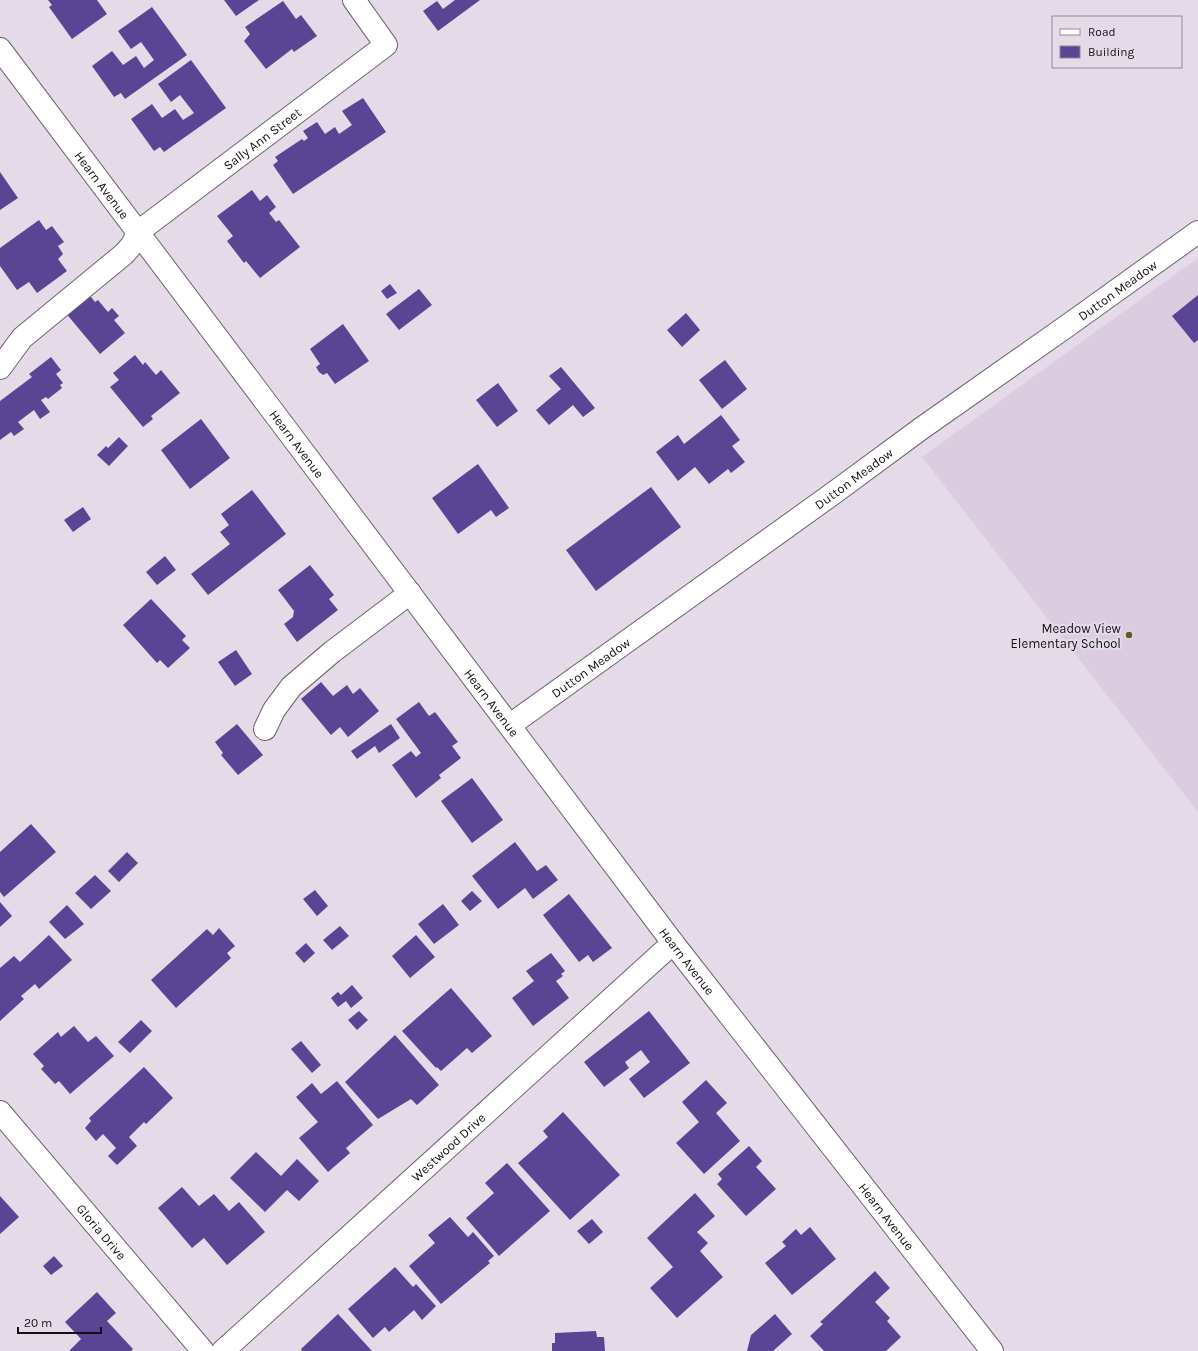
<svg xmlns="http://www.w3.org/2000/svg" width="1198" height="1351" font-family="Karla,sans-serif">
  <rect width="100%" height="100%" fill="#e5dbe8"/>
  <!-- built -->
  <path fill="#dbccdf" d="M1198,258V812L922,457Z"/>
  <!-- building -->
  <path fill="#5a4595" d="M48,0H97L107,14L72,39L49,7L52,5Z
    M224,0H259L236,16Z
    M455,0H480L438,31L423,11L437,1L443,9Z
    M283,1L296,19L301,15L317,36L294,52L292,49L266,69L244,41L250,34L245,27Z
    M152,7L187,55L125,99L121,93L114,97L92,66L112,51L123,65L136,56L144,68L154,60L141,42L131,49L118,31Z
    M191,60L226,108L164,152L160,147L154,151L131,119L152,104L162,118L175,109L183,120L194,113L180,95L171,102L158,84Z
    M363,98L386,132L293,194L273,165L278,161L275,157L302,139L304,141L308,138L303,131L317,122L325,134L335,127L339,134L352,125L342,111Z
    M0,172L18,198L0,210Z
    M252,190L260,201L267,195L276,207L269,213L276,222L279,220L300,247L260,278L246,261L244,263L227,241L233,236L217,216Z
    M39,220L46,230L52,226L64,242L58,246L63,254L58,259L67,271L37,293L29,282L17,290L0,266V248Z
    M390,284L397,293L387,299L381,291Z
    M419,289L432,305L399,330L386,314Z
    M87,292L95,302L98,300L108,312L112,308L119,316L114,320L125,333L100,354L64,311Z
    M1198,295V340L1194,343L1172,316Z
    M686,313L700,330L682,347L667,330Z
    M343,324L369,361L335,384L327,373L323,375L319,372L316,367L320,364L310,349Z
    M135,355L143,365L145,362L156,375L161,370L180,393L151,416L153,419L143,427L110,387L119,380L113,373Z
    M51,357L61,370L56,374L63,383L60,385L62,388L48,399L46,397L41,400L50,412L40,419L34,410L18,422L24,429L14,436L11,432L0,440V401L32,377L29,374Z
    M725,360L747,389L722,409L699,380Z
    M561,367L595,408L583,417L573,405L549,425L536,410L561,389L549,376Z
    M498,383L518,411L497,427L476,400Z
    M721,415L740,440L732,446L745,462L731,473L728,469L709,484L695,467L678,481L656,452L678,435L684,444Z
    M201,419L230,458L190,489L161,450Z
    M119,437L128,446L109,466L97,455L106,446L108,448Z
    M478,464L509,508L496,517L491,510L458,534L432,498Z
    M651,487L681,527L596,591L566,550Z
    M252,490L286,534L208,595L191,574L230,544L220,532L229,525L221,514Z
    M83,507L91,519L73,532L64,520Z
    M165,556L176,570L157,585L146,572Z
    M310,565L334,595L329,599L338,610L297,642L284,624L293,617L294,611L278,590Z
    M151,599L186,636L182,640L190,648L168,668L160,660L157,663L123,625Z
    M236,650L252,674L235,686L218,662Z
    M321,682L333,696L347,685L353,694L360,688L379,711L348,737L340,727L331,735L301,699Z
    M419,702L429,716L435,712L458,742L452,746L461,758L439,775L441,778L416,798L392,765L411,751L416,757L421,753L396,719Z
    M237,724L263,755L238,775L221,755L223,753L215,742Z
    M391,724L400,738L379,753L375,746L357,759L351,751Z
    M472,778L503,820L472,843L441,801Z
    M31,824L56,852L4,897L0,892V852Z
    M515,842L537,871L546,865L558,880L533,899L525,888L498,909L472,876Z
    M127,852L138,863L119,882L108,871Z
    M95,875L111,891L91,909L75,893Z
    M315,890L328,906L317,916L303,899Z
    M472,891L482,901L470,911L461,901Z
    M569,894L612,948L593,962L588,955L579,962L543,915Z
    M0,902L12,916L0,927Z
    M443,904L459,925L434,944L418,924Z
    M67,905L84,924L65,939L49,922Z
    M340,926L349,936L332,950L323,940Z
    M219,928L235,946L227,953L231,958L176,1008L151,980L207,929L213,935Z
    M49,935L72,960L39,989L35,984L21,996L24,999L0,1021V968L14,956L20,962Z
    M416,935L435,957L410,978L392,956Z
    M306,943L315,953L304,963L295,953Z
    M551,953L565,971L561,974L563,976L556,981L569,998L533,1026L512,998L534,981L526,971Z
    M352,985L363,998L351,1008L346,1001L338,1007L331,998L338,992L341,995Z
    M451,988L492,1036L472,1053L467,1048L441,1071L437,1067L436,1068L402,1031Z
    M359,1011L368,1020L357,1030L348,1020Z
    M649,1011L690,1063L644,1098L629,1079L650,1062L641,1050L625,1062L629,1068L604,1087L584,1062Z
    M141,1020L152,1031L130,1053L118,1042Z
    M74,1026L88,1042L96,1036L114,1056L70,1094L59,1081L55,1084L41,1069L44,1066L33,1054L58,1032L61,1037Z
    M395,1035L439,1085L417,1105L411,1099L378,1119L345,1082Z
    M301,1041L321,1065L312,1073L291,1049Z
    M144,1067L173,1098L146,1124L144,1122L129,1137L137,1146L117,1165L108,1156L116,1148L103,1134L96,1141L85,1128L91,1121L89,1118Z
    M706,1080L727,1103L716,1113L740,1141L704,1174L676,1143L699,1122L682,1102Z
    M337,1081L373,1125L346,1148L350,1153L328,1172L299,1138L318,1122L296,1097L312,1083L321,1094Z
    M563,1112L620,1175L570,1220L518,1163L548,1137L543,1131Z
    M749,1146L762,1161L756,1167L776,1189L746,1216L717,1184L722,1179L718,1174Z
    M256,1152L281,1176L297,1159L319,1181L299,1201L287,1190L265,1212L230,1178Z
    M507,1163L550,1211L499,1256L466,1218L494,1193L485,1183Z
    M182,1187L199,1206L214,1194L229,1211L239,1202L265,1232L227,1265L204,1238L192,1248L158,1208Z
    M695,1193L715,1216L697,1232L708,1243L700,1251L723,1277L677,1318L650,1288L673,1267L647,1238Z
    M0,1196L19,1217L0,1234Z
    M450,1217L468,1237L473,1232L494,1256L488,1261L490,1263L441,1304L409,1266L435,1243L428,1235Z
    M592,1219L603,1232L589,1244L577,1231Z
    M810,1227L836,1259L792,1295L765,1263L786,1246L782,1242L796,1229L801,1235Z
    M54,1256L63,1266L51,1275L43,1266Z
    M395,1267L413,1287L416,1284L436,1306L422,1320L414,1310L389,1332L385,1327L373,1338L348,1309Z
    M875,1271L890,1288L875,1302L890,1318L887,1321L901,1337L886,1351H824L810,1336L823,1324L820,1322Z
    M97,1292L116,1313L107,1321L133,1349L131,1351H69L81,1339L65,1322Z
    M338,1314L372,1351H302L301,1349Z
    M775,1314L792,1334L773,1351H747L751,1335Z
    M596,1331L597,1337H604L605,1351H552V1343H555V1333Z"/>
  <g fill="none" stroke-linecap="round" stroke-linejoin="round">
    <defs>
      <g id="minor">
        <path id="s1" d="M0,368L22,338L124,254L132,245L138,232L386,45L354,0"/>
        <path id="s2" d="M510,725L831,495L922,428L1067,326L1198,232"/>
        <path d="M265,729L274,710L291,687L332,652L410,593"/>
        <path id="s3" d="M0,1112L203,1351"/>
        <path id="s4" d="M223,1351L673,943"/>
      </g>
      <g id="major">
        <path id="s5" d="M0,49L673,943L992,1351"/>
      </g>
    </defs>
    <!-- minor casing -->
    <use href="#minor" stroke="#6d646f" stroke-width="24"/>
    <!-- major casing -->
    <use href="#major" stroke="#6d646f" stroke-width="24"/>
    <!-- minor -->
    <use href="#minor" stroke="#fff" stroke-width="22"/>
    <!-- major -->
    <use href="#major" stroke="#fff" stroke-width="22"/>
  </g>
  <!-- markers -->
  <circle fill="#685724" stroke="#e5dbe8" stroke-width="1.5" cx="1129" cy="635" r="4"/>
  <g text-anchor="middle" stroke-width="4" stroke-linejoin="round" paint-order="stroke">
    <!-- street labels -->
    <g font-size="13" fill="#131014" stroke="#e5dbe8">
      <text dy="5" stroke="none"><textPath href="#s1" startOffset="351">Sally Ann Street</textPath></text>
      <text dy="5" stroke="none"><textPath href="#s5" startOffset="170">Hearn Avenue</textPath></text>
      <text dy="5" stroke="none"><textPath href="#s2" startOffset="747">Dutton Meadow</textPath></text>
      <text dy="5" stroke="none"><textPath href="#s5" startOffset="494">Hearn Avenue</textPath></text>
      <text dy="5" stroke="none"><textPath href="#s2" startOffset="423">Dutton Meadow</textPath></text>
      <text dy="5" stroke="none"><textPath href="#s2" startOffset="99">Dutton Meadow</textPath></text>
      <text dy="5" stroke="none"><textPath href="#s5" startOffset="818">Hearn Avenue</textPath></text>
      <text dy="5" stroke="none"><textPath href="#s5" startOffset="1142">Hearn Avenue</textPath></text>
      <text dy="5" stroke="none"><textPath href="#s4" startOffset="304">Westwood Drive</textPath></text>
      <text dy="5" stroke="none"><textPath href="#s5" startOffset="1466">Hearn Avenue</textPath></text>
      <text dy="5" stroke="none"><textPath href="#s3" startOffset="157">Gloria Drive</textPath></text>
    </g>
    <!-- poi labels -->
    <g font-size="13" fill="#131014" stroke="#e5dbe8" text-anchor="end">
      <text x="1121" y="633">Meadow View<tspan x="1121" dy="15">Elementary School</tspan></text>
    </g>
  </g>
  <!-- legend -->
  <rect x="1052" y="16" width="130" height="52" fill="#e5dbe8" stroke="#918a93"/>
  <rect x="1060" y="29" width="20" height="6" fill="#ffffff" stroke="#918a93"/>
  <text x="1088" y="36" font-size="12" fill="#131014">Road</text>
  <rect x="1060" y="46" width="20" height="12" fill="#5a4595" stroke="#918a93"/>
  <text x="1088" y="56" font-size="12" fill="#131014">Building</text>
  <!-- scale -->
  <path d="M18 1327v6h83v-6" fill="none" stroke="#131014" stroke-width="2"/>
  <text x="24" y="1327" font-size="12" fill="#131014" stroke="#e5dbe8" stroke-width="3" paint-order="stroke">20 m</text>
</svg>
